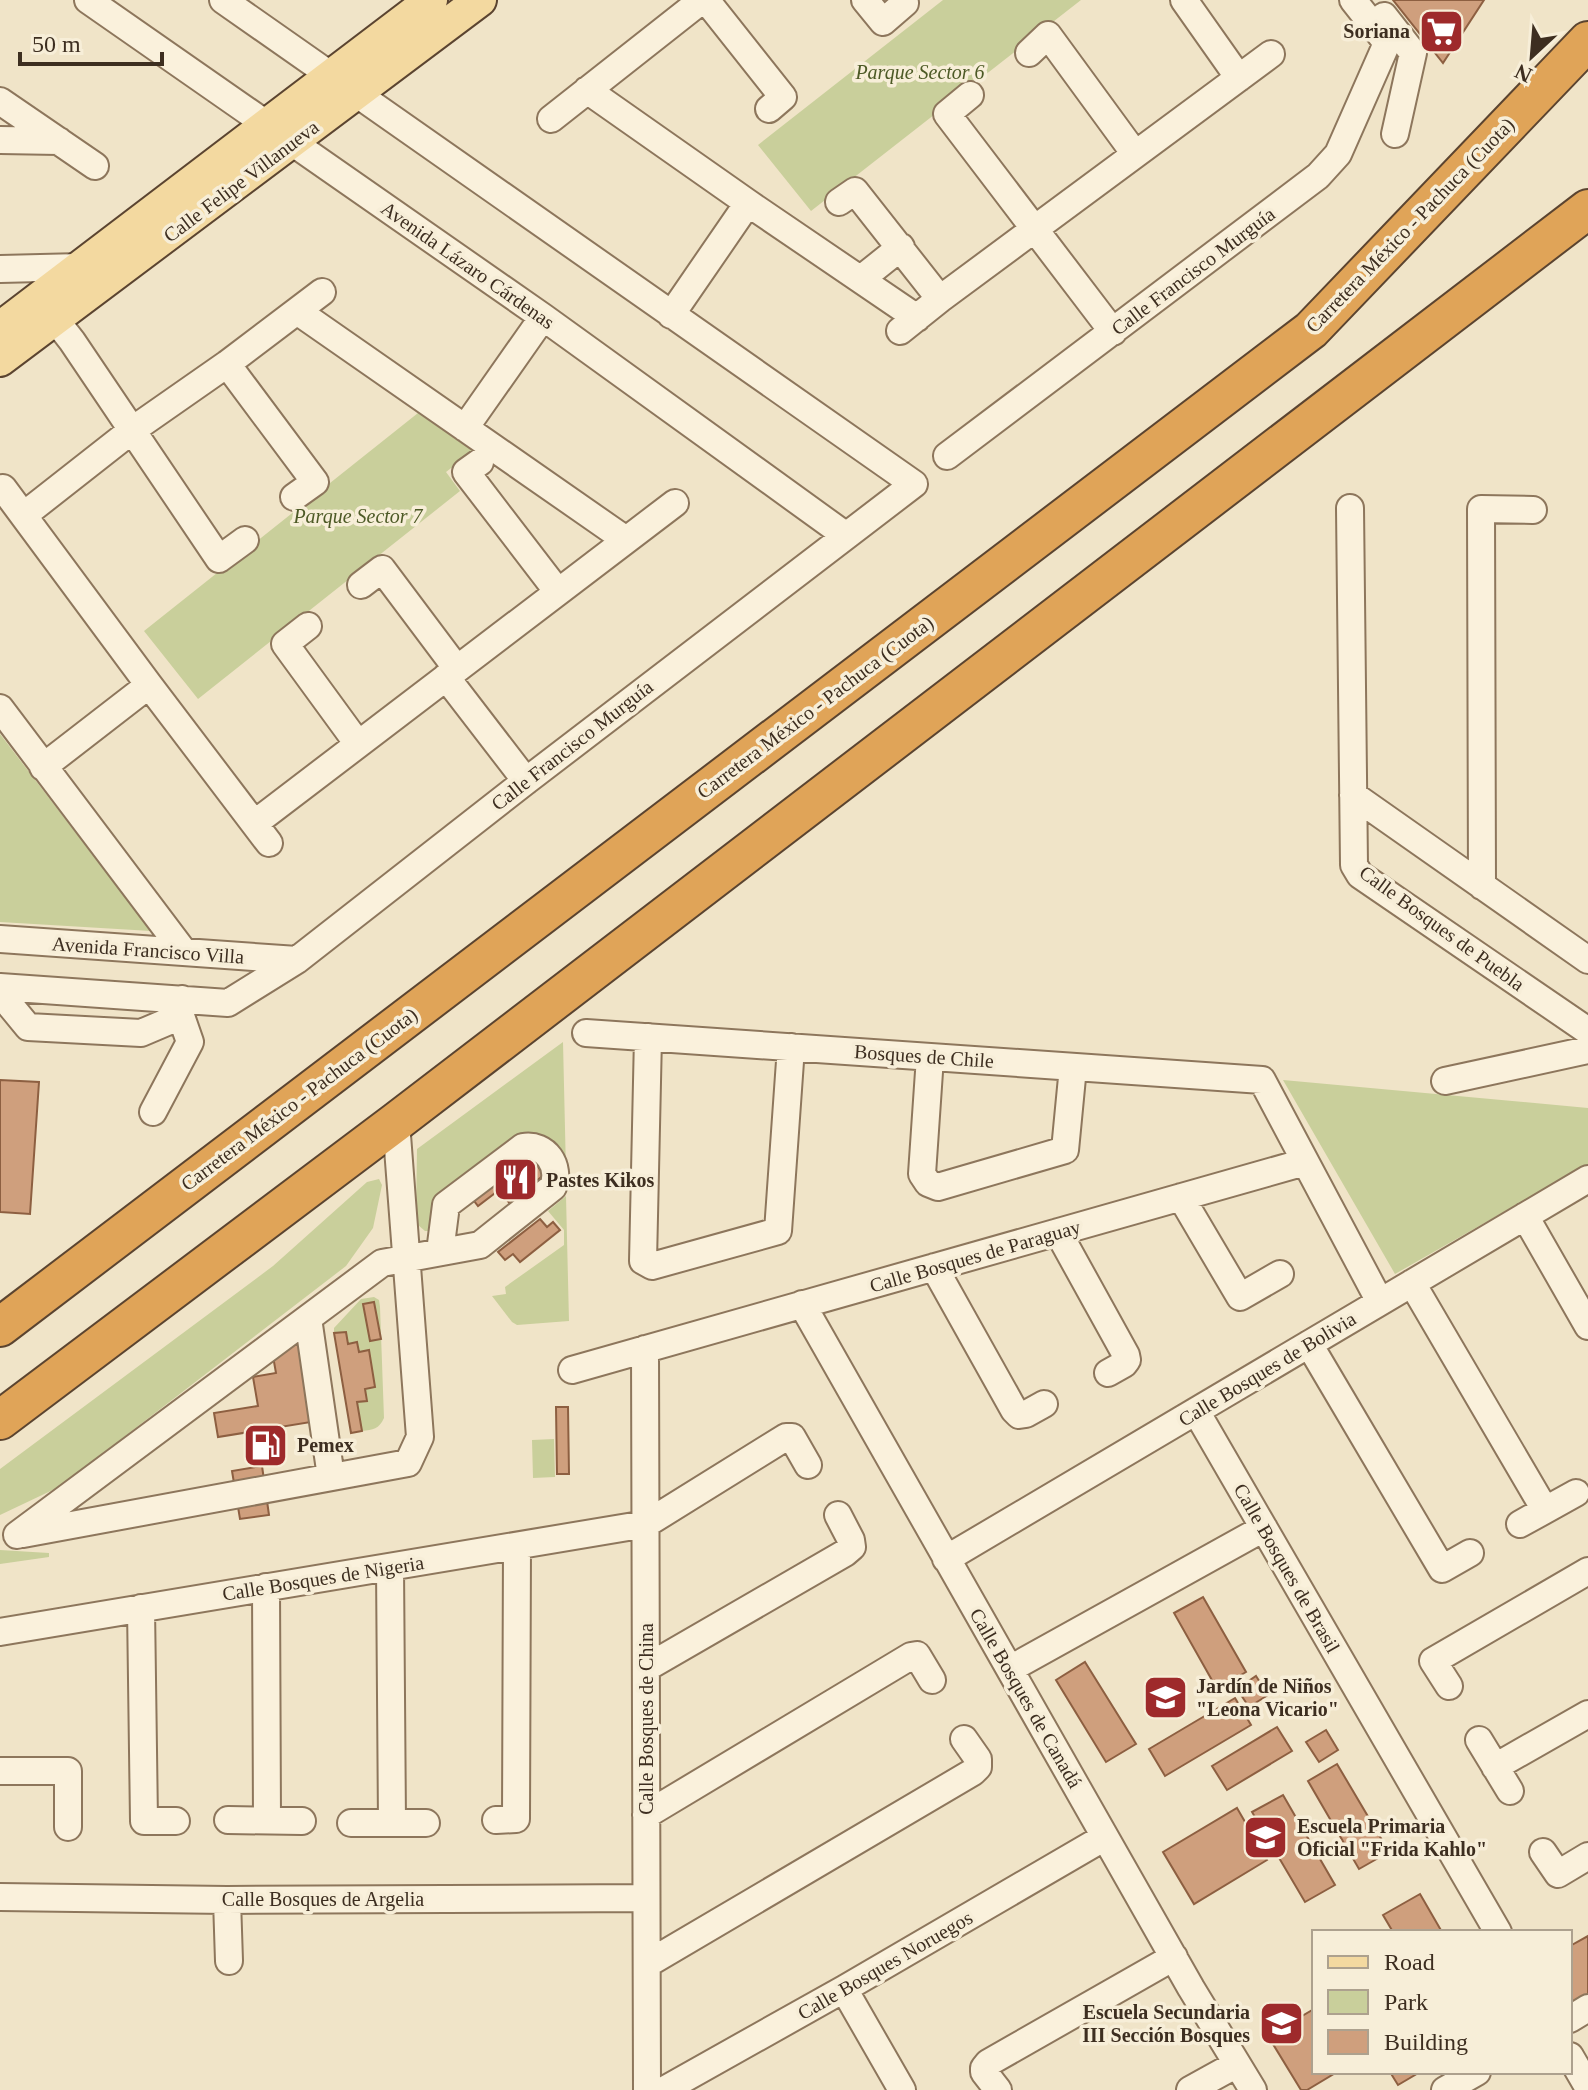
<svg xmlns="http://www.w3.org/2000/svg" width="1588" height="2090" font-family="Georgia,serif">
  <rect width="100%" height="100%" fill="#f0e4c8"/>
  <!-- green -->
  <path fill="#c9cf9b" d="M943,0H1081L811,211L758,145Z
    M418,413L473,451L446,472L460,491L198,699L144,631Z
    M0,734L151,931L0,922Z
    M563,1042L566,1172L544,1144L432,1231H425L418,1225L416,1214L417,1149Z
    M1283,1080L1588,1108V1164L1395,1274Z
    M379,1179L382,1185L373,1228L346,1266L59,1487L0,1515V1469L273,1266L367,1182Z
    M566,1196L569,1321L517,1325L512,1322L492,1296L506,1294L505,1287L564,1245V1230L548,1211Z
    M374,1297L379,1300L380,1307L384,1418C379,1429 373,1430 362,1431L357,1402L367,1400L365,1389L375,1387L369,1350L359,1352L357,1343L348,1344L346,1332L334,1333V1328L361,1299Z
    M554,1439L555,1477L533,1478L532,1440Z
    M0,1550L49,1553V1557L0,1564Z"/>
  <!-- building -->
  <path fill="#cf9f7d" stroke="#8d5f41" stroke-width="2" d="M1393,0H1484L1443,63Z
    M0,1080L39,1082L30,1214L0,1212Z
    M526,1151L544,1175L535,1182L541,1189L514,1209L490,1178Z
    M484,1169L499,1190L478,1206L462,1185Z
    M540,1219L547,1227L553,1222L560,1230L520,1262L513,1254L505,1260L498,1252Z
    M374,1302L381,1339L370,1341L363,1304Z
    M346,1332L348,1344L357,1342L359,1352L369,1350L375,1387L365,1389L367,1401L357,1402L362,1431L351,1433L334,1333Z
    M298,1340L311,1422L218,1437L214,1413L258,1406L253,1377L276,1373L271,1345Z
    M556,1407H568L569,1474H557Z
    M262,1466L269,1515L240,1519L232,1471Z
    M1203,1597L1246,1672L1217,1689L1174,1613Z
    M1085,1662L1136,1744L1106,1762L1056,1680Z
    M1256,1676L1268,1695L1249,1707L1237,1689Z
    M1235,1698L1251,1725L1165,1776L1149,1749Z
    M1277,1727L1292,1751L1227,1790L1212,1766Z
    M1326,1730L1338,1750L1319,1762L1306,1742Z
    M1337,1764L1389,1852L1359,1869L1308,1781Z
    M1283,1795L1335,1885L1305,1902L1252,1812Z
    M1237,1808L1267,1860L1194,1904L1163,1852Z
    M1420,1894L1442,1932H1393L1383,1915Z
    M1588,1936V1995L1570,2006V1946Z
    M1314,2009V2072H1337L1307,2090H1301L1268,2036Z
    M1390,2072H1420L1398,2085Z"/>
  <g fill="none" stroke-linecap="round" stroke-linejoin="round">
    <defs>
      <path id="minor" d="M88,0L543,317L845,535
        M706,0L783,97L769,109
        M865,0L883,22L905,3
        M1184,0L1239,78
        M1384,16L1413,53L1395,134
        M1029,53L1048,35L1135,154
        M587,90L748,203L917,318
        M970,95L947,114L1113,332
        M0,101L95,166
        M551,119L702,0
        M0,140L59,141
        M839,202L855,191L940,299
        M0,269L81,267
        M861,279L901,247
        M297,311L626,540
        M671,315L748,203
        M54,318L72,341L219,559L245,540
        M900,331L940,299L1271,54
        M227,364L315,482L294,497
        M465,428L543,317
        M947,456L1318,176L1338,154L1387,43L1353,0
        M480,462L466,472L558,592
        M3,488L149,685L269,843
        M1350,508L1354,865L1360,875L1588,1031
        M24,515L131,431L227,364L322,292
        M361,585L382,569L457,669
        M308,626L285,644L358,744
        M446,677L526,781
        M0,708L184,952
        M43,767L149,685
        M1353,795L1588,960
        M255,823L675,503
        M1482,886L1481,509L1533,510
        M0,939L297,960
        M0,987L228,1003L297,960L526,781L914,484L223,0
        M0,993L28,1027L141,1033L181,1016
        M586,1033L1262,1080L1380,1302
        M648,1037L643,1261L652,1266L778,1231L791,1047
        M930,1057L922,1174L928,1183L938,1187L1065,1150L1073,1067
        M1445,1081L1588,1050
        M153,1112L190,1042L181,1016L182,999
        M1181,1197L1240,1297L1280,1274
        M1525,1216L1588,1326
        M1058,1232L1126,1355L1127,1360L1124,1364L1108,1373
        M934,1267L1014,1410L1019,1415L1026,1414L1044,1404
        M1412,1283L1545,1510
        M802,1304L1191,1988L1253,2090
        M308,1318L331,1477
        M1309,1344L1442,1569L1470,1553
        M645,1349L647,2090
        M572,1370L1305,1162
        M1196,1411L1498,1932
        M1520,1524L1576,1493
        M23,1534L408,1463L420,1437L396,1122
        M17,1535L382,1263L480,1245L553,1187C561,1166 546,1143 523,1147L446,1205L440,1252
        M946,1559L1588,1179
        M390,1567L392,1823
        M266,1587L267,1820
        M141,1608L144,1821H176
        M0,1632L646,1524L786,1437H792L808,1465
        M646,1668L845,1553L852,1547L851,1540L838,1515
        M1010,1669L1264,1528
        M1449,1686L1433,1661L1588,1571
        M1479,1740L1510,1791
        M1495,1767L1588,1714
        M0,1771H68V1827
        M646,1815L911,1656L917,1655L932,1680
        M228,1820L302,1821
        M496,1820L516,1819L517,1546
        M351,1823H426
        M1543,1852L1558,1874L1588,1856
        M0,1897L227,1900L646,1898
        M227,1900L229,1961
        M647,1964L973,1772L978,1767V1759L964,1739
        M844,1989L902,2090
        M1570,2019L1588,2008
        M1570,2056L1588,2087
        M664,2090L844,1989L1105,1837
        M998,2090L984,2072V2068L988,2063L1174,1957
        M1190,2090L1237,2064
        M1445,2090L1477,2072"/>
      <path id="major" d="M0,328L431,0
        M0,360L480,0"/>
      <path id="highway" d="M0,1327L1311,330L1588,41
        M0,1420L396,1122L1588,209"/>
    </defs>
    <!-- minor casing -->
    <use href="#minor" stroke="#8d765c" stroke-width="30"/>
    <!-- major casing -->
    <use href="#major" stroke="#5b4430" stroke-width="36"/>
    <!-- highway casing -->
    <use href="#highway" stroke="#5b4430" stroke-width="42"/>
    <!-- minor -->
    <use href="#minor" stroke="#faf1dc" stroke-width="26"/>
    <!-- major -->
    <use href="#major" stroke="#f3d9a0" stroke-width="32"/>
    <!-- highway -->
    <use href="#highway" stroke="#e0a458" stroke-width="38"/>
  </g>
  <!-- icons -->
  <defs>
    <symbol id="supermarket-square" viewBox="-11 -11 22 22"><rect x="-9" y="-9" width="18" height="18" rx="4" fill="#9e2a2b" stroke="#f7eed8"/><path d="M-6-5.5h2.5l.6 2H6L4.5 2H-2.5L-4.4-4H-6ZM-1.5 3.2a1.3 1.3 0 1 0 .1 0ZM3 3.2a1.3 1.3 0 1 0 .1 0Z" fill="#fff"/></symbol>
    <symbol id="restaurant-square" viewBox="-11 -11 22 22"><rect x="-9" y="-9" width="18" height="18" rx="4" fill="#9e2a2b" stroke="#f7eed8"/><path d="M-5-6h1v4h1v-4h1v4h1v-4h1v5L-1.5 .5V6h-2V.5L-5-1ZM5-6V6H3V1.5H1.5Q1.5-4 5-6Z" fill="#fff"/></symbol>
    <symbol id="fuel-square" viewBox="-11 -11 22 22"><rect x="-9" y="-9" width="18" height="18" rx="4" fill="#9e2a2b" stroke="#f7eed8"/><path d="M-5.5-6h7V0h2V4h1.3V-2.5L3-4.5l.8-.8L6-3V5H2.5V1h-1V6h-7ZM-4.2-4.7v3.2H.2V-4.7Z" fill="#fff"/></symbol>
    <symbol id="school-square" viewBox="-11 -11 22 22"><rect x="-9" y="-9" width="18" height="18" rx="4" fill="#9e2a2b" stroke="#f7eed8"/><path d="M0-5L7-2L0 1L-7-2ZM-4 1L0 2.5L4 1V4Q0 6-4 4Z" fill="#fff"/></symbol>
  </defs>
  <g fill-rule="evenodd">
    <use href="#supermarket-square" x="1416" y="6" width="51" height="51"/>
    <use href="#restaurant-square" x="490" y="1154" width="51" height="51"/>
    <use href="#fuel-square" x="240" y="1420" width="51" height="51"/>
    <use href="#school-square" x="1140" y="1672" width="51" height="51"/>
    <use href="#school-square" x="1240" y="1812" width="51" height="51"/>
    <use href="#school-square" x="1256" y="1998" width="51" height="51"/>
  </g>
  <g text-anchor="middle" stroke-width="7" stroke-linejoin="round" paint-order="stroke">
    <!-- poi labels -->
    <g font-size="20" font-weight="bold" fill="#3d2e20" stroke="#f7eed8" text-anchor="start">
      <text x="1410" y="38" text-anchor="end">Soriana</text>
      <text x="546" y="1187">Pastes Kikos</text>
      <text x="297" y="1452">Pemex</text>
      <text x="1196" y="1693">Jardín de Niños<tspan x="1196" dy="23">"Leona Vicario"</tspan></text>
      <text x="1297" y="1833">Escuela Primaria<tspan x="1297" dy="23">Oficial "Frida Kahlo"</tspan></text>
      <text x="1250" y="2019" text-anchor="end">Escuela Secundaria<tspan x="1250" dy="23">III Sección Bosques</tspan></text>
    </g>
    <!-- park labels -->
    <g font-size="20" font-style="italic" fill="#4d5a26" stroke="#f7eed8">
      <text x="920" y="79">Parque Sector 6</text>
      <text x="358" y="523">Parque Sector 7</text>
    </g>
    <!-- street labels -->
    <g font-size="20" fill="#3d2e20" stroke="#f7eed8">
      <text transform="translate(241 181) rotate(-37)" y="7">Calle Felipe Villanueva</text>
      <text transform="translate(1410 225) rotate(-46)" y="7">Carretera México - Pachuca (Cuota)</text>
      <text transform="translate(468 265) rotate(35)" y="7">Avenida Lázaro Cárdenas</text>
      <text transform="translate(1193 271) rotate(-37)" y="7">Calle Francisco Murguía</text>
      <text transform="translate(815 707) rotate(-37)" y="7">Carretera México - Pachuca (Cuota)</text>
      <text transform="translate(572 745) rotate(-38)" y="7">Calle Francisco Murguía</text>
      <text transform="translate(1442 928) rotate(36)" y="7">Calle Bosques de Puebla</text>
      <text transform="translate(148 950) rotate(4)" y="7">Avenida Francisco Villa</text>
      <text transform="translate(924 1056) rotate(4)" y="7">Bosques de Chile</text>
      <text transform="translate(299 1099) rotate(-37)" y="7">Carretera México - Pachuca (Cuota)</text>
      <text transform="translate(975 1256) rotate(-16)" y="7">Calle Bosques de Paraguay</text>
      <text transform="translate(1267 1369) rotate(-31)" y="7">Calle Bosques de Bolivia</text>
      <text transform="translate(1287 1568) rotate(60)" y="7">Calle Bosques de Brasil</text>
      <text transform="translate(323 1578) rotate(-9)" y="7">Calle Bosques de Nigeria</text>
      <text transform="translate(1026 1698) rotate(60)" y="7">Calle Bosques de Canadá</text>
      <text transform="translate(646 1719) rotate(-90)" y="7">Calle Bosques de China</text>
      <text x="323" y="1906">Calle Bosques de Argelia</text>
      <text transform="translate(885 1965) rotate(-30)" y="7">Calle Bosques Noruegos</text>
    </g>
  </g>
  <!-- legend -->
  <rect x="1312" y="1930" width="260" height="144" fill="#f7eed8" stroke="#ada18e" stroke-width="2"/>
  <rect x="1328" y="1956" width="40" height="12" fill="#f3d9a0" stroke="#ada18e" stroke-width="2"/>
  <text x="1384" y="1970" font-size="24" fill="#3d2e20">Road</text>
  <rect x="1328" y="1990" width="40" height="24" fill="#c9cf9b" stroke="#ada18e" stroke-width="2"/>
  <text x="1384" y="2010" font-size="24" fill="#3d2e20">Park</text>
  <rect x="1328" y="2030" width="40" height="24" fill="#cf9f7d" stroke="#ada18e" stroke-width="2"/>
  <text x="1384" y="2050" font-size="24" fill="#3d2e20">Building</text>
  <!-- north arrow -->
  <g transform="translate(1532 56) rotate(206)" stroke="#f7eed8" stroke-width="6" paint-order="stroke">
  <path d="M0-6L14 30L0 20L-14 30Z" fill="#3d2e20"/>
  <text y="-12" font-size="22" font-weight="bold" text-anchor="middle" fill="#3d2e20">N</text>
  </g>
  <!-- scale -->
  <path d="M20 52v12h142v-12" fill="none" stroke="#3d2e20" stroke-width="4"/>
  <text x="32" y="52" font-size="24" fill="#3d2e20" stroke="#f7eed8" stroke-width="6" paint-order="stroke">50 m</text>
</svg>
